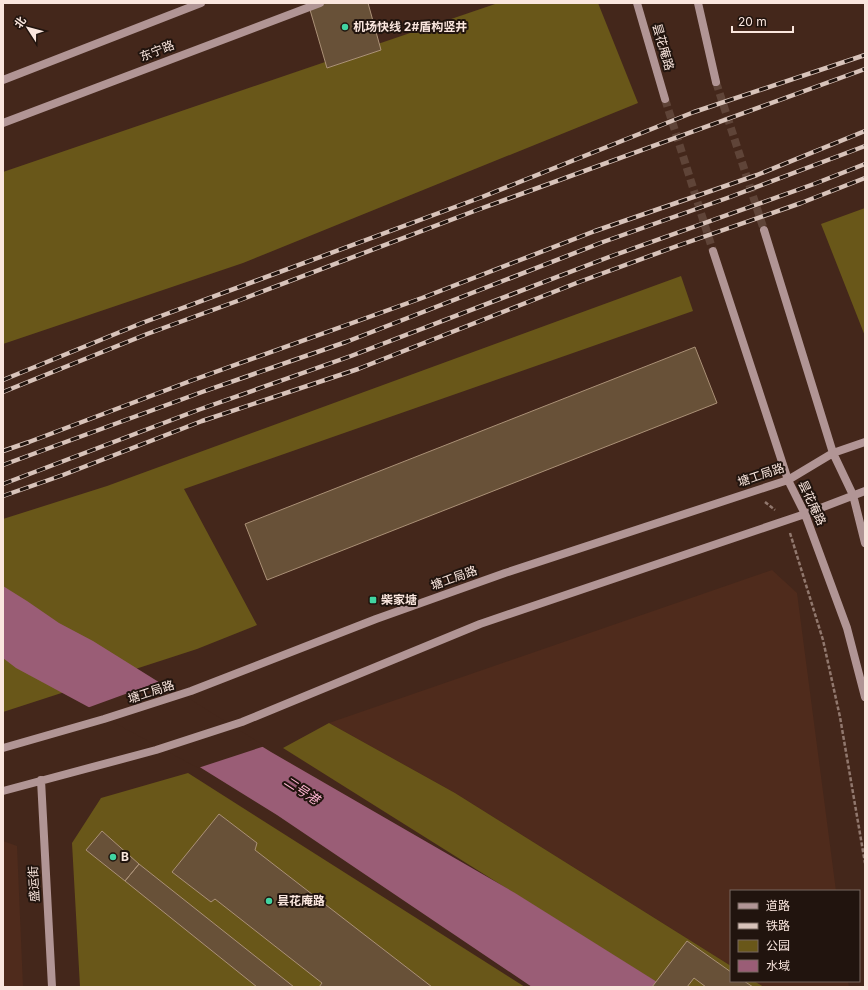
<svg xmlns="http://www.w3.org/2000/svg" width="868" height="990" font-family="Inter,'Noto Sans SC',sans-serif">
  <rect width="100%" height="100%" fill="#44271b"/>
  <!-- built -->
  <path fill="#4f2b1c" d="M772,570L797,593L836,891H731V966L455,793L329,723Z
    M3,841L17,846L23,987H3Z
    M754,981H848L849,987H764Z"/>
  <!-- green -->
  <path fill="#695719" d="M498,3H598L638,103L243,263L3,344V172Z
    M865,208V336L821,224Z
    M681,276L693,311L184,489L257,625L197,649L3,712V519L107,486Z
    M329,723L455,793L731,966V981H754L764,987H664L283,748Z
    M188,773L525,987H80L72,843L101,798Z"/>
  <!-- water -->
  <path fill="#9a5d76" d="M3,586L27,601L59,623L93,641L271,752L515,893L665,987H532L277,815L198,766L16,668L3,658Z"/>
  <!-- pier -->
  <path fill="#44271b" d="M161,681L265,746L198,768L87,708Z"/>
  <!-- building -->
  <path fill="#685138" stroke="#ab9177" d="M308,3H368L381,50L327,68Z
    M695,347L717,403L267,580L245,524Z
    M219,814L257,843L255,850L432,987H319L322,983L215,899L211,902L172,872Z
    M102,831L139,864L125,881L86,850Z
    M139,864L294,987H257L125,881Z
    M687,941L731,972V981H744L753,987H706L694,978L687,987H652Z"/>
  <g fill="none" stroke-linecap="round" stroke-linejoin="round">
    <!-- secondary-tunnel -->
    <path stroke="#5f4438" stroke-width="8" stroke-dasharray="8 4" stroke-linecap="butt" d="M716,82L764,230
      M665,99L713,251"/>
    <!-- path -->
    <path stroke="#91786e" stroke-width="2.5" stroke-dasharray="4 2" stroke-linecap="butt" d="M765,502L775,510
      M790,533L823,640L840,717L865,863"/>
    <!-- secondary -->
    <path stroke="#b19595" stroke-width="8" d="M637,3L665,99
      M698,3L716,82
      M3,80L201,3
      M3,123L320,3
      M764,230L833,453L853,495L865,543
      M713,251L788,480L805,514L847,628L865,697
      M3,748L104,719L191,691L376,619L505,573L788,480L833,453L865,442
      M41,780L52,987
      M3,791L156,750L242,722L480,624L805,514L865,491"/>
    <defs>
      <path id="rail" d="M3,380L142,323L482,197L694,112L865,55
        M3,392L147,334L240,300L477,210L865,69
        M3,451L29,442L193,380L422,298L595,231L757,175L865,131
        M3,465L202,392L346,342L603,242L730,197L865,146
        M3,484L198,410L351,356L609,257L814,184L865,164
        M3,496L63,475L202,421L358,369L579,282L677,246L801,203L865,178"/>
    </defs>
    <!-- rail casing -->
    <use href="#rail" stroke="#d8c3ba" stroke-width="4.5"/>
    <!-- rail -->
    <use href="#rail" stroke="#21140e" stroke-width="3" stroke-dasharray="9" stroke-linecap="butt"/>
  </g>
  <!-- markers -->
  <g fill="#41d4a1" stroke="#21140e" stroke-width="1.5">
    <circle cx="345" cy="27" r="4"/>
    <rect x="369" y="596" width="8" height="8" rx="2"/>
    <circle cx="113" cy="857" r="4"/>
    <circle cx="269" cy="901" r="4"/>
  </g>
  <g text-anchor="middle" stroke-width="4" stroke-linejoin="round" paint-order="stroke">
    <!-- poi labels -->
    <g font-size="12" font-weight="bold" fill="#fae6de" stroke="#21140e" text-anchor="start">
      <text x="353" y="31">机场快线 2#盾构竖井</text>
      <text x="381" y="604">柴家塘</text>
      <text x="121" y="861">B</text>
      <text x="277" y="905">昙花庵路</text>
    </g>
    <!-- street labels -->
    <g font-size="12" fill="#fae6de" stroke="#21140e">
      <text transform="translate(663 47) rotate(74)" y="4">昙花庵路</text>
      <text transform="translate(157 51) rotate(-21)" y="4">东宁路</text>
      <text transform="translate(761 475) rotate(-19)" y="4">塘工局路</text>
      <text transform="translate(812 503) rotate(65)" y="4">昙花庵路</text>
      <text transform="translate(454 578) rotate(-20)" y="4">塘工局路</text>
      <text transform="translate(151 692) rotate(-18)" y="4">塘工局路</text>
      <text transform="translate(34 884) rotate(-93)" y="4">盛运街</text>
    </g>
    <!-- water labels -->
    <g font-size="13" font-style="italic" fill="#feb5d2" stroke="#21140e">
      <text transform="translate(302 790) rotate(33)" y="5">二号港</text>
    </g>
  </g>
  <!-- border -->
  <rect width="868" height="990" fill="none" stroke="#fae6de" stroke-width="8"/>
  <!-- legend -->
  <rect x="730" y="890" width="130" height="92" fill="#21140e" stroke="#786861"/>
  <rect x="738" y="903" width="20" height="6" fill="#b19595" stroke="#786861"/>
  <text x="766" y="910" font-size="12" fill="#fae6de">道路</text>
  <rect x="738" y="923" width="20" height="6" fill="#d8c3ba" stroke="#786861"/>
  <text x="766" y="930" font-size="12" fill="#fae6de">铁路</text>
  <rect x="738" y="940" width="20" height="12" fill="#695719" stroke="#786861"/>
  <text x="766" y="950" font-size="12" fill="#fae6de">公园</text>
  <rect x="738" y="960" width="20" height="12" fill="#9a5d76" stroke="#786861"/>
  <text x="766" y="970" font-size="12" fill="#fae6de">水域</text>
  <!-- north arrow -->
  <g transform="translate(28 28) rotate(306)" stroke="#21140e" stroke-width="3" paint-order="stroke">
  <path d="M0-3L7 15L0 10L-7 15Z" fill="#fae6de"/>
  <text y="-6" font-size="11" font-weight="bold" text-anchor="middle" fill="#fae6de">北</text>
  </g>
  <!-- scale -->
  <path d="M732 26v6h61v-6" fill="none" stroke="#fae6de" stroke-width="2"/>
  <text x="738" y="26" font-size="12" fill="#fae6de" stroke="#21140e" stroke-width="3" paint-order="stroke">20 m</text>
</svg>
